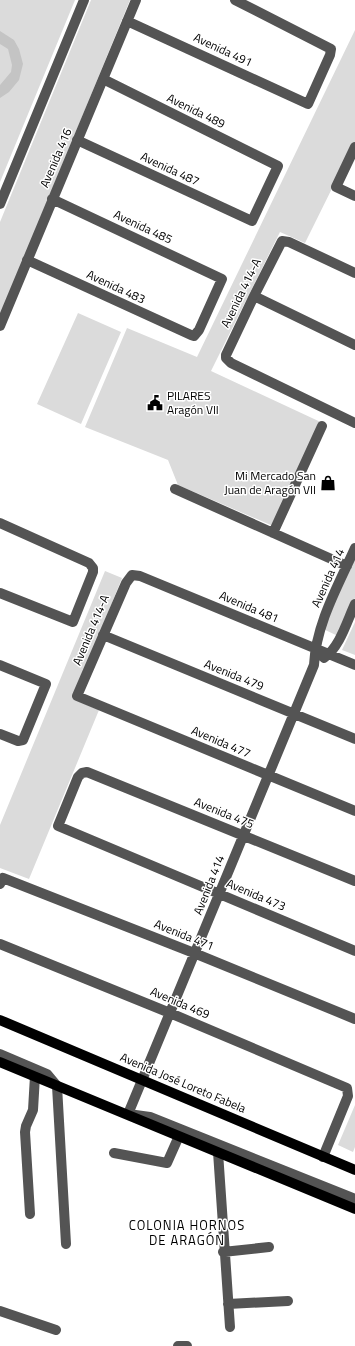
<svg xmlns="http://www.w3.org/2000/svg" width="355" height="1346" font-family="'Titillium Web',sans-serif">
  <rect width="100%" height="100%" fill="#fff"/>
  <!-- green -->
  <path fill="#dbdbdb" d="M0,0H75L0,182Z
    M91,0H130L0,316V222Z
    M355,30V142L305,243L280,232L211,371L327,425L280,529L178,485L168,460L85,427L127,328L197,357Z
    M78,313L121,332L81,424L37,404Z
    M355,554V598L338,636L321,628Z
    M105,571L122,578L73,699L99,710L29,879L0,868V825Z
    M355,622V655L342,650Z
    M355,1105V1147L353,1152L338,1145Z"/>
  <!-- building -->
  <path fill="#c4c4c4" d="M0,31L14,40L19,49L23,64L19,80L9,92L0,98V85L11,72L12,65L8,49L0,44Z"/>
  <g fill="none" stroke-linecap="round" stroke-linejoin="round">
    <!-- minor -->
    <path stroke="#545454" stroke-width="10" d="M127,21L308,104L330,55L331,49L235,0
      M77,140L252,221L278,166L103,79
      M355,147L336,187L355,196
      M0,204L84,0
      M27,260L191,335L194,336L199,330L222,279L52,199
      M355,273L289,242L282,241L254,296L226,355V358L231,363L355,423
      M254,296L355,345
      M0,326L136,0
      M175,489L347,566
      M0,523L89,563L93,568V572L73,622L0,593
      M273,533L322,426
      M355,548C338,586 316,624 314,665L128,1114L150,1117L355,1199
      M103,635L355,739
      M324,658C340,647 347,621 355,604
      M0,665L46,684L23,740L18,741L0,734
      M355,665L140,576L132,575L126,583L77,696L355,811
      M355,881L87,772L82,773L78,777L58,826L355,951
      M0,884L3,878L194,953L355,1019
      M0,944L170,1013L347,1088L348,1096L323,1157
      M0,1054L47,1074L57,1086L66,1244
      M218,1152L230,1327
      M114,1153L167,1163L179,1136
      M30,1214L25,1132L26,1126L33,1110L35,1076
      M223,1252L269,1247
      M228,1304L288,1301
      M0,1311L56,1330
      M178,1346H187"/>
    <!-- major -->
    <path stroke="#000" stroke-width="10" d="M0,1020L355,1170
      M0,1062L355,1209"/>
  </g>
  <!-- icons -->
  <defs>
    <symbol id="civic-bare" viewBox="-9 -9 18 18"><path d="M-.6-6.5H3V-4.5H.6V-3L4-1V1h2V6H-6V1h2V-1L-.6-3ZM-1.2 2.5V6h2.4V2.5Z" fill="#000" stroke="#fff" stroke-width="2.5" paint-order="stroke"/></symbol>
    <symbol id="shop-bare" viewBox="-9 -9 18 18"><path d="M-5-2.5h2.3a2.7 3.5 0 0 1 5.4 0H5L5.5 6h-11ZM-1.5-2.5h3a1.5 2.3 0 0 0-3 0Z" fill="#000" stroke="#fff" stroke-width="2.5" paint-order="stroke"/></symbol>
  </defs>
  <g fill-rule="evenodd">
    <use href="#civic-bare" x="144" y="392" width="22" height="22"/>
    <use href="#shop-bare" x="317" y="472" width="22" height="22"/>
  </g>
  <g text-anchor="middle" stroke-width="3" stroke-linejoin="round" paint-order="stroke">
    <!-- street labels -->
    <g font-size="12" fill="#000" stroke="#fff">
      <text transform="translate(223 50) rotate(25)" y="4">Avenida 491</text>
      <text transform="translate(196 111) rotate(26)" y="4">Avenida 489</text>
      <text transform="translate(56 158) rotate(-67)" y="4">Avenida 416</text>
      <text transform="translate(170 169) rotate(25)" y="4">Avenida 487</text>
      <text transform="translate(143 227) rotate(25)" y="4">Avenida 485</text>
      <text transform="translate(116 287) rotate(25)" y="4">Avenida 483</text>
      <text transform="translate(241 293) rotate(-64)" y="4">Avenida 414-A</text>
      <text transform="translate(328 578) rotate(-66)" y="4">Avenida 414</text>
      <text transform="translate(249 607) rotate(23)" y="4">Avenida 481</text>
      <text transform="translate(91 630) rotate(-67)" y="4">Avenida 414-A</text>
      <text transform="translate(234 675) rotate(22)" y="4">Avenida 479</text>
      <text transform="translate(221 742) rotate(23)" y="4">Avenida 477</text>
      <text transform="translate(224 813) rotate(22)" y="4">Avenida 475</text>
      <text transform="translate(209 885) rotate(-68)" y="4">Avenida 414</text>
      <text transform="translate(256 895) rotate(23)" y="4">Avenida 473</text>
      <text transform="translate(184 935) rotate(22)" y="4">Avenida 471</text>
      <text transform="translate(180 1003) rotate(23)" y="4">Avenida 469</text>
      <text transform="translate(183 1083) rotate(23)" y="4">Avenida José Loreto Fabela</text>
    </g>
    <!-- poi labels -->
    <g font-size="12" fill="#000" stroke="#fff" text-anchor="start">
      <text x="167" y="400">PILARES<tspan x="167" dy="14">Aragón VII</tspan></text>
      <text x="316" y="480" text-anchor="end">Mi Mercado San<tspan x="316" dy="14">Juan de Aragón VII</tspan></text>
    </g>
    <!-- neighbourhood labels -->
    <g font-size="13" letter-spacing="1" fill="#000" stroke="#fff">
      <text x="187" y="1230">COLONIA HORNOS<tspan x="187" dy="15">DE ARAGÓN</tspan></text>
    </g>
  </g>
</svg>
